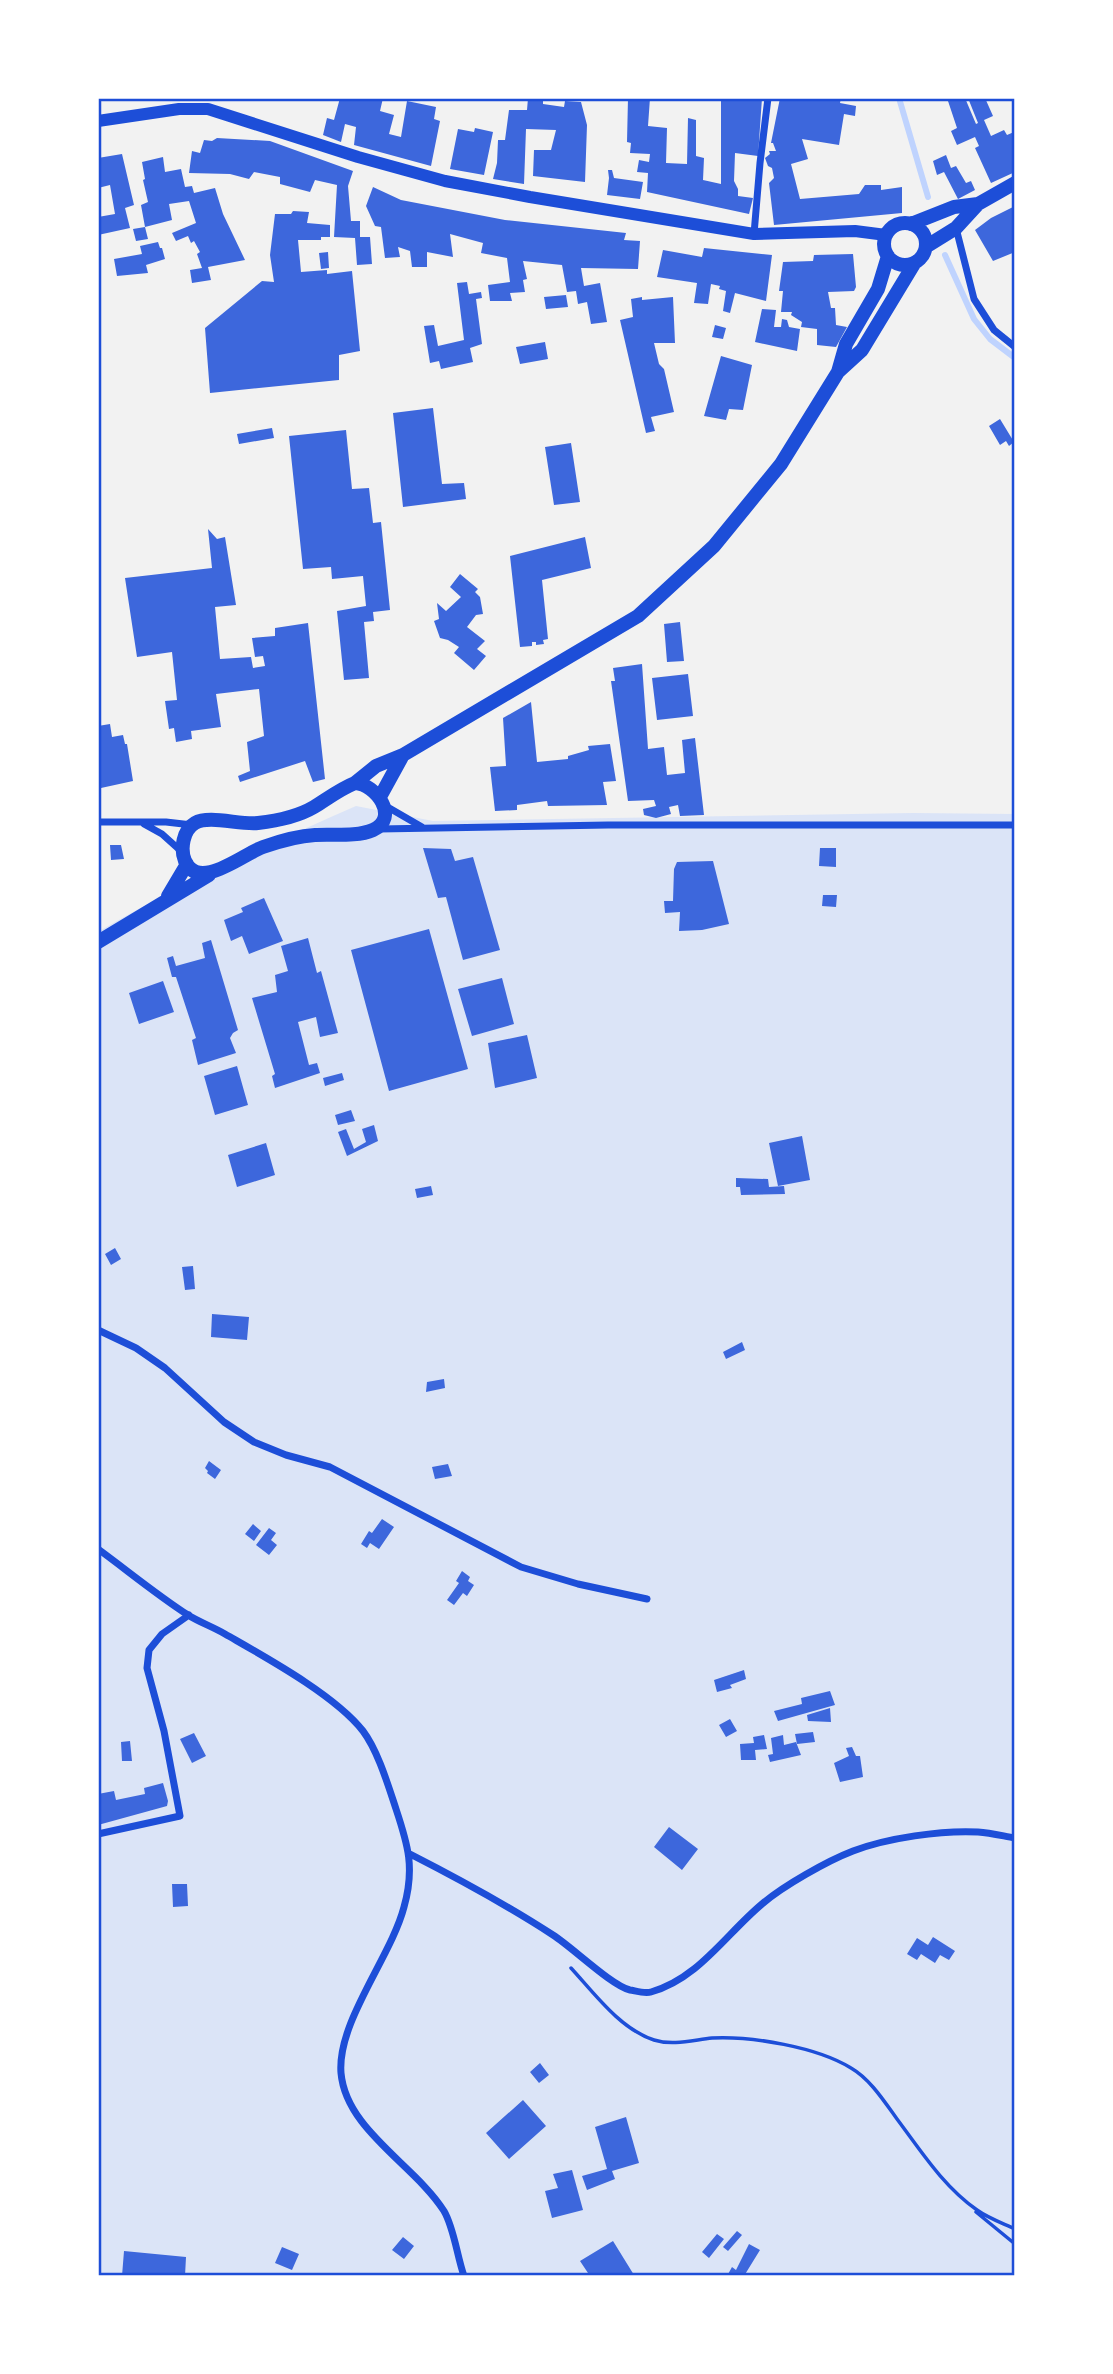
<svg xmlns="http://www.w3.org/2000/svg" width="1113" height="2374" font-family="Lato,sans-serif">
  <rect width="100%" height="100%" fill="#f2f2f2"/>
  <!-- green -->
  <path fill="#dbe4f7" d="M356,806L433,821L913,813L1015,814V2276H98V932C181,883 268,845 356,806Z"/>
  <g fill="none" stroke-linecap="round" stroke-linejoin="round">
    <!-- stream -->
    <path stroke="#bfd3fe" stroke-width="6" d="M899,98L928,197
      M945,255L974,319L990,339L1015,358"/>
  </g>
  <!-- building -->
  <path fill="#3d67dc" d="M340,98H383L380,111L394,115L389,134L401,137L407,101L436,107L434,119L440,121L431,166L354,145L356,127L345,124L341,142L323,135L327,118L334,120Z
    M528,98H543V104L564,107L565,101L581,102L587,125L585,182L533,176L534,150H551L556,130L526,129L524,184L493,179L497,163L498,140H505L509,110H527Z
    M628,98H650L648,126L667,128L666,163L687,164L688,118L696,120V156L704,158L703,180L721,184V98H762L758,156L735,153L734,181L738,189V196L753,198L749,214L647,192L648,173L637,172L639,160L649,162L650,154L630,153L631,143L627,142Z
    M780,98H841L840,103L856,106L855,116L844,114L839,145L802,139L808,159L791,164L800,199L859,194L865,185H881V190L902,187V213L774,225L769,183L774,178L772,168L768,166L765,158L770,154L769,151H776L773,143H771Z
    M947,98H965L976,124L978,123L968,98H985L993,116L984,120L991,136L1004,130L1007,135L1014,132L1015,135V172L991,183L975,148L979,146L975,137L957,145L951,131L957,128Z
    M475,128L493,132L484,175L450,169L458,129L474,132Z
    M217,138L270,141L353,171L348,186L351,221H360V237H370L372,264L357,265L355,238L334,237L337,185L315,180L310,192L280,184V177L254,172L249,179L230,174L189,173L192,151L200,153L204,140L212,141Z
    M122,154L134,205L125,208L130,228L98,235V217L115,214L110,185L98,188V158Z
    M946,155L951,168L956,166L966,183L971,181L975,190L958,199L944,172L937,175L933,161Z
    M163,157L165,172L181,169L185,187L192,186L194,193L215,188L223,214L245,260L208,267L211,280L192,283L190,270L202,268L197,254L200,252L194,241L191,243L188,236L176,241L172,233L196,223L189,201L169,204L172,220L145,227L141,205L148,202L143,180L145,179L142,162Z
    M608,170H612L614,178L643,182L640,199L607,195L609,178Z
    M373,187L401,200L505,220L626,233L624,240L640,241L638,269L581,268L584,286L600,283L607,322L591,324L587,302L578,304L576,291L567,292L562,265L523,261L527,279L523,280L525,292L510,293L512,301H490L488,285L510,282L507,258L481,253L483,243L450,234L453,257L427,252V267H412L410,251L398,247L400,257L385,258L381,227L375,226L366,206Z
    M1015,206V252L993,261L975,230L991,218Z
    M293,211L309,212L307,223L330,225V237H321V240H298L301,272L327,270V274L352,271L360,351L339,355V380L210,393L205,328L262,281L274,282L270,255L275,214H291Z
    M145,227L148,239L136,241L133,229Z
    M158,242L160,248H162L165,259L146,265L148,273L117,276L114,259L142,254L140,246Z
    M704,248L772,255L766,301L735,293L730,313L723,311L726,291L719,289L720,286L711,284L708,304L694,303L697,283L657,277L663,250L702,257Z
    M328,252L329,268L321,269L319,253Z
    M853,254L856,287L854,291L828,292L831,308H835L836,325L847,327L836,347L817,345V329L801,327L802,322L791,315L792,312H781L783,291H779L783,262L813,261L814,255Z
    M467,282L469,294L481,292L482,298L476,299L482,344L470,348L473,362L441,369L439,361L430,363L424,326L434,325L438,346L464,340L457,283Z
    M566,295L568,307L546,309L544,297Z
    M642,297V300L673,297L675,343H654L659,364L664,369L674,412L651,417L655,431L646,433L620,320L633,317L631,299Z
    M762,309L776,310L774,327H781L782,319L787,320L789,327L800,329L797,351L755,342Z
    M715,325L726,328L723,339L712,337Z
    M545,342L548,359L520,364L516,347Z
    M721,356L752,365L743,410L729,409L726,420L704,416Z
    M433,408L442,484L464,483L466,499L403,507L393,413Z
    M1000,419L1014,442L1009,446L1006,441L1000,445L989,426Z
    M272,428L274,438L239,444L237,434Z
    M346,430L352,489L369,488L373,523L381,522L390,610L373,612L374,621L364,622L369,678L344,680L337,611L366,606L363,576L332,579L331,567L303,569L289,436Z
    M571,443L580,502L554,505L545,447Z
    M208,529L217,539L225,537L236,605L215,607L220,659L251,657L253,668L265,666L263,656L255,657L252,638L275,636V628L308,623L325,779L313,782L305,761L240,782L238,776L250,771L247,742L264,736L259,689L216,694L221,727L191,731L192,739L176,742L174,728L169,729L165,701L177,700L172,652L137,657L125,578L212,568Z
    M585,537L591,568L542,580L548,639L543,640L544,644L536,645V642H532V646L520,647L510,556Z
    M460,574L478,589L475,592L480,597L483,614L476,615L467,627L485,641L477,649L486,656L474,670L454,653L459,647L448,640L440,638L434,621L439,619L437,603L446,611L461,597L450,587Z
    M680,622L684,661L667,662L664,624Z
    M642,664L648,749L664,747L667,775L685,773L682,740L695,738L704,815L680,816L678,805L669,807L671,814L656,818L644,815L643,809L656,806L654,800L628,801L611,681H615L613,668Z
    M688,674L693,716L657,720L652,678Z
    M531,702L537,762L568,759V756L589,750L588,746L610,744L616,781L603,782L607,805L548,806L547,801L517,805V810L495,811L490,767L506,766L503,718Z
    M110,724L112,737L123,735L125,744H127L133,781L101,788L98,769V726Z
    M110,845H121L124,859L111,860Z
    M423,848L451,849L455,861L473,857L500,950L463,960L446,897L438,898Z
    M820,848H836V867L819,866Z
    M713,861L729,924L702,930L679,931L680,912L665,913L664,901H673L674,869L677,862Z
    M823,895H837L836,907L822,906Z
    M264,898L283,941L249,954L242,936L231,941L224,920L243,912L241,908Z
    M429,929L468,1069L389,1091L351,950Z
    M308,938L317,973L321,971L338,1033L320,1037L316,1017L298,1022L309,1065L317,1063L320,1073L275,1088L272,1076L275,1074L252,998L277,992L275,975L288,971L281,946Z
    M211,940L238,1030L233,1033L230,1038L236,1053L198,1065L192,1040L196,1038L176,977H172L167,958L173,956L176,966L205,958L202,943Z
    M502,978L514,1024L472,1036L458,989Z
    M163,981L174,1012L139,1024L129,993Z
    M527,1035L537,1078L495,1088L488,1043Z
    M237,1066L248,1105L215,1115L204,1076Z
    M342,1073L344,1080L325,1086L323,1078Z
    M351,1110L355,1121L338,1125L335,1115Z
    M374,1125L378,1141L347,1156L338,1132L346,1129L354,1149L366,1142L362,1129Z
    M802,1136L810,1180L778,1186L769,1143Z
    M266,1143L275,1175L237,1187L228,1155Z
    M736,1178L768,1179L769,1187L784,1186L785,1194L741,1195L740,1187H736Z
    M431,1186L433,1195L417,1198L415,1189Z
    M115,1248L121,1259L111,1265L105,1254Z
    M193,1266L195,1289L185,1290L182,1267Z
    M212,1314L249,1317L247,1340L211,1337Z
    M742,1342L745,1350L726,1359L723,1352Z
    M444,1379L445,1388L426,1392L427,1382Z
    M209,1461L221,1470L215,1479L207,1473L208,1471L205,1468Z
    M448,1464L452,1476L435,1479L432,1467Z
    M382,1519L394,1527L379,1549L370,1543L367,1548L361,1544L369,1531L372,1533Z
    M253,1524L261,1531L254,1541L245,1534Z
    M269,1528L276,1533L271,1540L277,1545L269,1555L256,1545Z
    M462,1571L470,1577L468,1581L474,1585L467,1596L463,1593L454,1605L447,1600L459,1583L456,1581Z
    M744,1670L746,1679L730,1685L732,1688L717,1692L714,1680Z
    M830,1691L835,1705L778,1721L774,1711L802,1704L801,1698Z
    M830,1708L831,1722L808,1721L807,1715Z
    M730,1719L737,1731L726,1737L719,1725Z
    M813,1732L815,1742L797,1744L795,1734Z
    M194,1733L206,1756L192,1763L180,1739Z
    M764,1735L767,1749L755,1750L756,1760H741L740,1744L754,1743L753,1737Z
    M783,1735L784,1745L796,1742L801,1755L770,1762L768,1755L773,1754L771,1738Z
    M130,1741L132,1761H122L121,1742Z
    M852,1747L856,1756H860L863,1777L840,1782L834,1763L849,1756L846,1748Z
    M163,1783L168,1801L167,1806L98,1825V1794L114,1791L116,1800L145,1794L144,1788Z
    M669,1827L698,1849L682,1870L654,1847Z
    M172,1884H187L188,1906L173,1907Z
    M933,1937L955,1951L949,1960L940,1955L935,1963L921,1954L917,1960L907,1954L917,1938L928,1945Z
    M540,2063L549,2075L539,2083L530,2072Z
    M523,2100L546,2126L509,2159L486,2133Z
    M626,2117L639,2163L612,2171L615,2179L587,2190L582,2176L607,2169L595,2127Z
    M572,2170L583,2210L552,2218L545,2191L558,2188L553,2174Z
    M737,2231L742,2235L728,2251L723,2247Z
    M717,2234L724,2239L709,2258L702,2252Z
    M403,2237L414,2246L404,2259L392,2250Z
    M613,2241L634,2275L590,2276L580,2261Z
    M749,2244L760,2250L744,2276H727L732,2267L736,2270Z
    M282,2247L299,2254L292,2270L275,2263Z
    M124,2251L186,2257L185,2276H122Z"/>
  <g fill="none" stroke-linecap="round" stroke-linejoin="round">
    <!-- path -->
    <path stroke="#1d4ed8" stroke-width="3.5" d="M571,1968C594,1993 620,2029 654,2040C673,2046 693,2040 712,2038C752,2036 817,2047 851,2068C870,2079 884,2101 897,2119C921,2151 943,2186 977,2210C988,2218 1002,2223 1015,2229
      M976,2212L1015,2244"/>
    <!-- minor -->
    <path stroke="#1d4ed8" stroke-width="7" d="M956,228L974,299L994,330L1015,347
      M754,234L760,163L768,98
      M384,805L422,827
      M98,822H166L192,825
      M144,824L162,834L182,852
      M379,829L608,825H1015
      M98,1330L136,1348L165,1368L224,1422L254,1442L286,1455L330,1467L521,1567L578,1584L647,1599
      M98,1549C128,1571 157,1595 188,1615C199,1622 213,1627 225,1634C265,1657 335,1695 363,1731C378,1751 388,1785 396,1809C408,1845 415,1868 404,1907C391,1957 337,2022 341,2073C346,2130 415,2165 444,2211C454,2228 457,2256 464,2276
      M98,1834L180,1816L164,1731L147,1668L149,1650L162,1634L189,1615
      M410,1854C459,1879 507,1905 553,1935C572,1947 612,1986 630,1990C636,1991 645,1994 651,1992C698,1979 726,1934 762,1904C783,1886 827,1861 853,1851C887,1838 942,1830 978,1832C991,1833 1003,1836 1015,1838"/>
    <!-- tertiary -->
    <path stroke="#1d4ed8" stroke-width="12" d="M98,121L179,109H208L358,157L445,181L530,197L754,234L855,231L886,235"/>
    <!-- secondary -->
    <path stroke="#1d4ed8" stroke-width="14" d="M884 244a21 21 0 1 1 42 0a21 21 0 1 1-42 0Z
      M911,224L954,207L978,204
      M927,246L956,228L978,204L1015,183
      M839,371L862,350L914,264
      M355,783L376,766L403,755L638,616L714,546L781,464L838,372L846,344L878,289L888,256
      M355,783C376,784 400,818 373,830C357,837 333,834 315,835C297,836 280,841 263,847C243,854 199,892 185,861C180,849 183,830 195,823C209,815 240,825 258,823C276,821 297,817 314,807C327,799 340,789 355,783Z
      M380,797L403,755
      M168,896L187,864
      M98,942L209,875"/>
  </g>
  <!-- border -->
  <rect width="1113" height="2374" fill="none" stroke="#ffffff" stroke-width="200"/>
  <rect x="100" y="100" width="913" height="2174" fill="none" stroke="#1d4ed8" stroke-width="2.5"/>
</svg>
